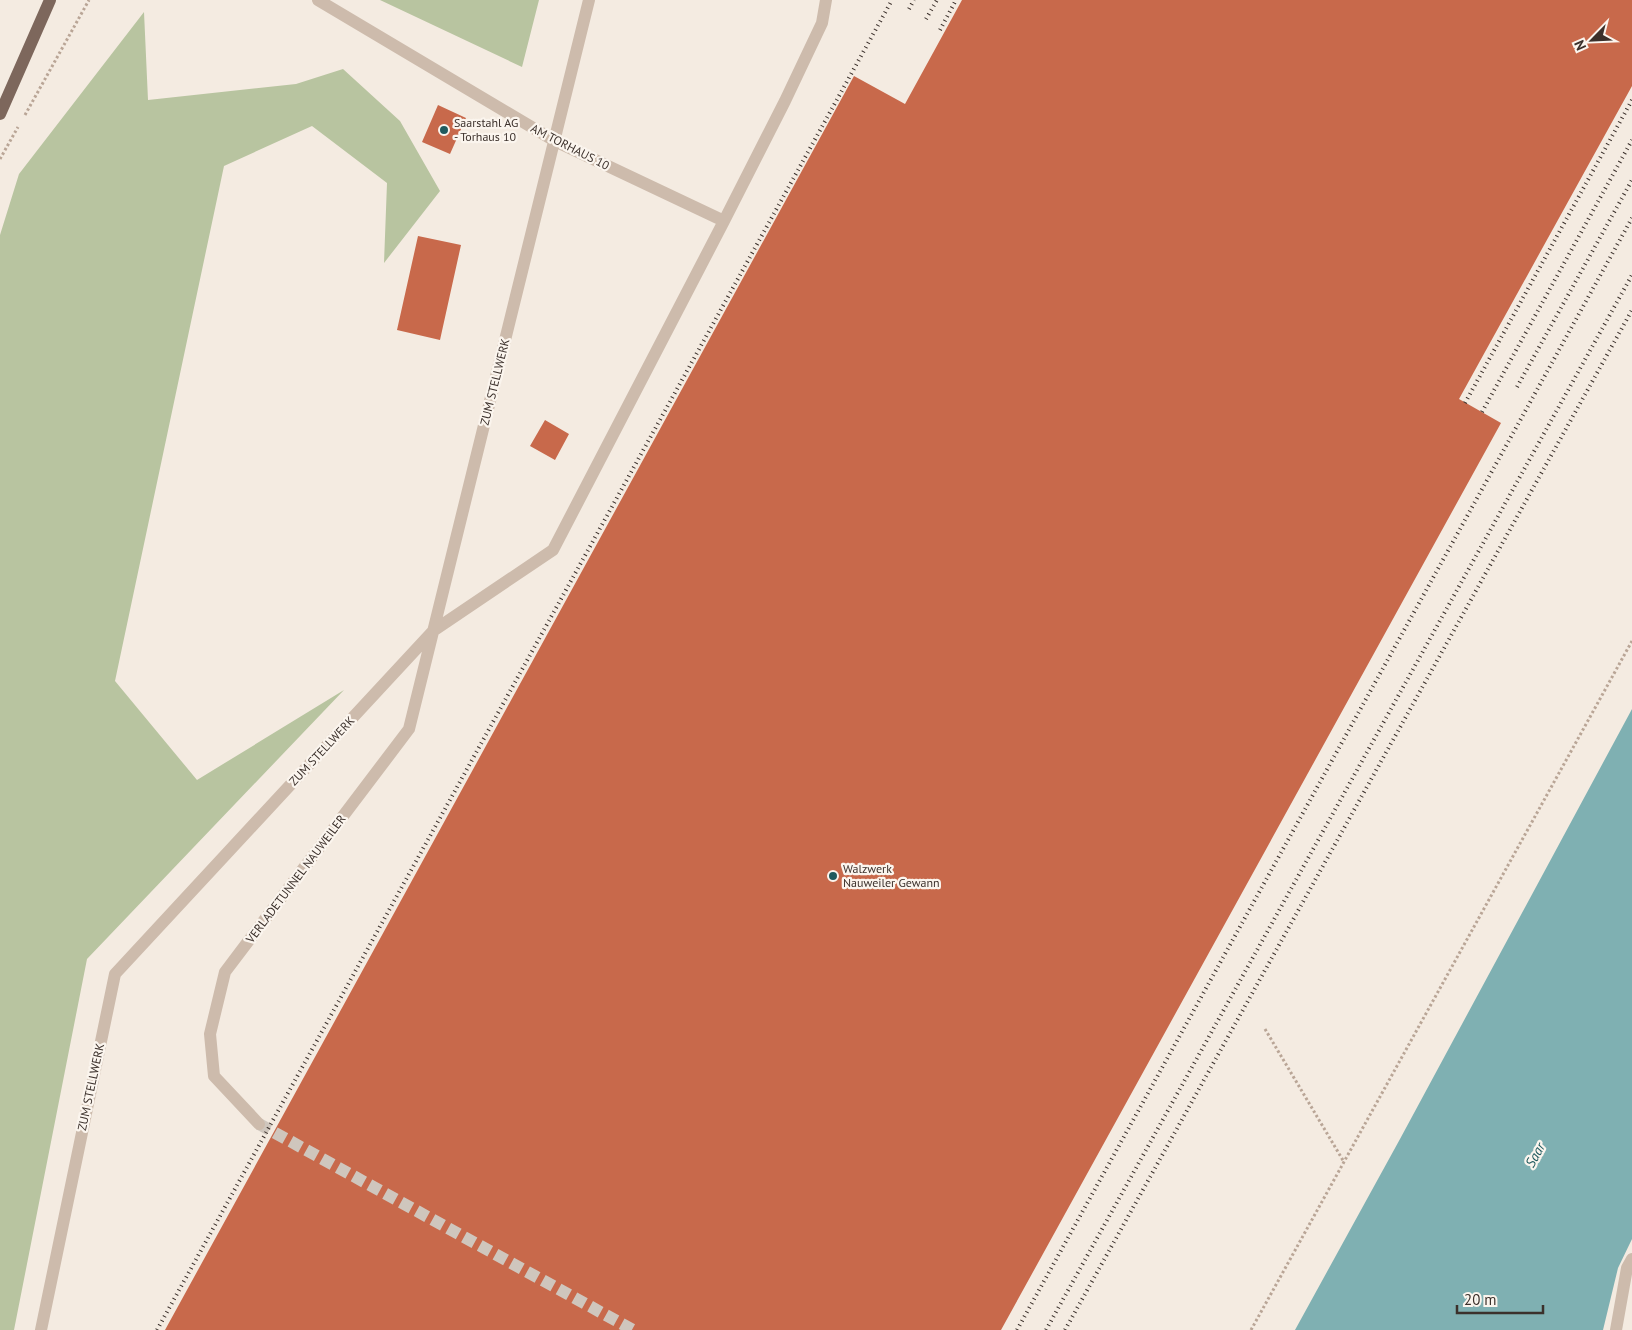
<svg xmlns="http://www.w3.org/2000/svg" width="1632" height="1330" font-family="'PT Sans',sans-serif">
  <rect width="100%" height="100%" fill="#f4ebe1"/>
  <!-- green -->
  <path fill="#b8c4a0" d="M380,0H539L522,67Z
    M144,12L148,100L296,84L343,69L400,121L440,191L384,263L387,183L312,126L224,166L115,681L197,780L344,690L87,959L14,1330H0V235L19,174Z"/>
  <!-- water -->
  <path fill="#7fb0b2" d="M1632,709V1239L1618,1268L1603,1330H1295L1400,1139Z"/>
  <!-- building -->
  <path fill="#c8694b" d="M962,0H1632V86L1459,399L1501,423L1001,1330H165L854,76L905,104Z
    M438,105L466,118L450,154L422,142Z
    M418,236L461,245L440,340L397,330Z
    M545,420L569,434L555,460L530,446Z"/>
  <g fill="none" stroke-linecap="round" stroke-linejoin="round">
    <!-- minor-tunnel -->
    <path stroke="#cfc6bd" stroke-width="12" stroke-dasharray="12 6" stroke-linecap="butt" d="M259,1124L633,1330"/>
    <!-- path -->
    <path stroke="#b9a596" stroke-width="3" stroke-dasharray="2.5 2.5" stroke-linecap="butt" d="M25,115L89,0
      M0,159L18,127
      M1265,1029L1344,1162
      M1251,1330L1632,641"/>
    <!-- minor -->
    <path stroke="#cdbbac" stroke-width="12" d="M318,0L555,141L724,221
      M259,1124L214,1076L210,1034L225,972L409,729L589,0
      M41,1330L115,974L433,631L553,550L724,221L785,101L822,23L826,0
      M1616,1330L1627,1268L1632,1259"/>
    <!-- major -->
    <path stroke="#7d675c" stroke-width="12" d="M0,114L50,0"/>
    <!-- rail -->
    <path stroke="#3b302b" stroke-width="4" stroke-dasharray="1 4" stroke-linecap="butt" d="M909,9L914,0
      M926,19L937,0
      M940,30L956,0
      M1517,387L1632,180
      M1465,403L1632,100
      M1482,412L1632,140
      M157,1330L892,0
      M1017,1330L1632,218
      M1046,1330L1632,275
      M1065,1330L1632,310"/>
  </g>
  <!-- markers -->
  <g fill="#1f5a5e" stroke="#fbf5ee" stroke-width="2">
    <circle cx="444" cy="130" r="5"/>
    <circle cx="833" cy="876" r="5"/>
  </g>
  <g text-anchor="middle" stroke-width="4.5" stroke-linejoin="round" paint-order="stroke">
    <!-- poi labels -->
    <g font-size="12" fill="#3b302b" stroke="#fbf5ee" text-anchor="start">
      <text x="454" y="127">Saarstahl AG<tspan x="454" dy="14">- Torhaus 10</tspan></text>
      <text x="843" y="873">Walzwerk<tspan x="843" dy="14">Nauweiler Gewann</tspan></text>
    </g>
    <!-- street labels -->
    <g font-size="12" fill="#3b302b" stroke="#fbf5ee">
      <text transform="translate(570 147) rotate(27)" y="4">AM TORHAUS 10</text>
      <text transform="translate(495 382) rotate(-76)" y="4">ZUM STELLWERK</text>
      <text transform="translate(322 751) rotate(-47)" y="4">ZUM STELLWERK</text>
      <text transform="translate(296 879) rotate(-53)" y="4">VERLADETUNNEL NAUWEILER</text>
      <text transform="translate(91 1087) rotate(-78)" y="4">ZUM STELLWERK</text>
    </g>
    <!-- water labels -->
    <g font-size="14" font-style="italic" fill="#1f5a5e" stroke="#fbf5ee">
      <text transform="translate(1535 1155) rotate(-61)" y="5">Saar</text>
    </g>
  </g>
  <!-- north arrow -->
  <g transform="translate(1592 40) rotate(246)" stroke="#fbf5ee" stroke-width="4" paint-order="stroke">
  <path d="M0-4L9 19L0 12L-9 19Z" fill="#3b302b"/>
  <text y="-8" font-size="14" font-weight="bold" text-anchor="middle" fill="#3b302b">N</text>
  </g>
  <!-- scale -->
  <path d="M1457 1305v8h86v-8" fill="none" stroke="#3b302b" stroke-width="2.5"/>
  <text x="1464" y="1305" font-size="15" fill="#3b302b" stroke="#fbf5ee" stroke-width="4" paint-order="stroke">20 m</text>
</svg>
